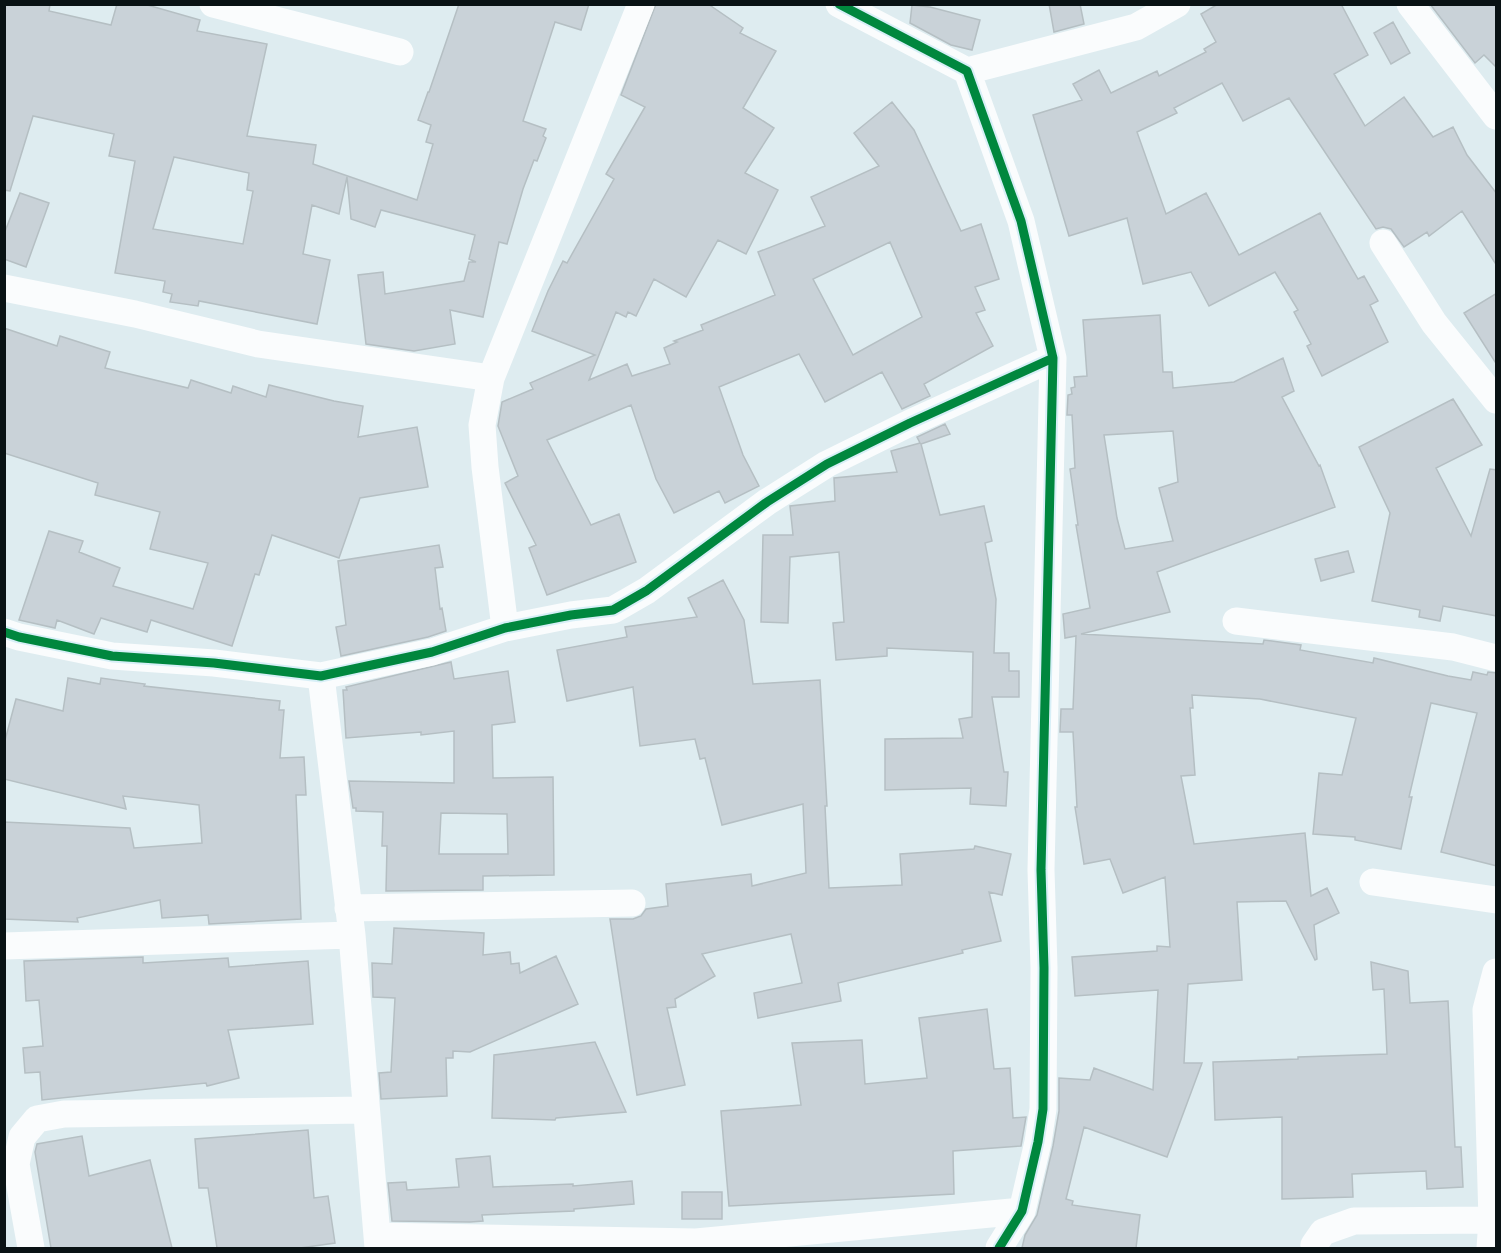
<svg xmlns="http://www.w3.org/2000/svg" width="1501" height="1253" font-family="Karla,sans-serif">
  <rect width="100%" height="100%" fill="#deecf0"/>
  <!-- building -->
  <path fill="#c9d2d8" stroke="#b5bfc3" stroke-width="1.5" fill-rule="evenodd" d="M4,4H50L49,11L111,25L117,4H144L200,20L197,31L267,44L247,136L316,145L313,164L417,200L433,144L426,142L431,125L418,120L428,92H429L459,4H589L581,30L555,22L523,121L546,129L543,136L546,138L537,161L534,160L523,189L507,244L499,242L483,317L450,310L455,344L414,351L366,344L358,275L383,272L385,294L464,281L469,262H476L469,259L475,235L381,210L375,227L351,219L347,177L339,214L312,205L303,254L330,260L317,324L199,301L198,306L170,302L172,294L163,292L165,281L115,273L135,161L109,156L114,134L33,116L10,191L4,190ZM174,157L249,173L247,190L253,191L243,244L153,229Z
    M656,4H708L743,28L740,33L776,51L743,108L774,128L745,173L778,190L746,254L718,240L686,297L654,279L636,316L628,312L626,317L616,312L589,380L627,364L632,376L670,364L664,348L677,342L674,341L703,330L701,325L775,295L758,252L825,226L811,197L879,166L854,133L892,102L914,130L961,231L981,224L999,279L975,287L985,310L976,313L993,346L924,384L930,396L902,409L882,372L825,402L799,354L719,387L743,455L759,486L725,503L719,491L674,513L656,479L631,405L547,440L591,525L619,514L636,562L547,595L529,548L536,545L505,483L518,476L498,426L502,402L533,389L530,383L595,355L532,331L548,291L563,261L567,263L614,179L606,174L645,107L621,95ZM890,242L922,317L853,355L813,279Z
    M1049,4H1080L1084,24L1054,32Z
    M1218,4H1341L1368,55L1334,74L1365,126L1404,97L1433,137L1453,127L1467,155L1497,194V266L1462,211L1429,236L1427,232L1404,247L1391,229L1383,227L1376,229L1289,98L1243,121L1222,83L1174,108L1177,113L1137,132L1166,214L1206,193L1239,255L1320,213L1358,279L1364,276L1378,301L1370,305L1388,342L1322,376L1307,346L1311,344L1294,312L1298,310L1275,272L1209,306L1191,272L1143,284L1127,218L1069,236L1033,115L1082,100L1073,84L1099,70L1111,93L1157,71L1159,76L1206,52L1204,49L1216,42L1201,14Z
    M1430,4H1497V68L1484,55L1475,63Z
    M912,5L930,7L980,20L972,50L951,45L910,23Z
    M1393,22L1410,53L1391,64L1374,33Z
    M20,193L49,203L26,267L4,259V234Z
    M1497,293V365L1464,313Z
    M1160,315L1163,372H1172L1173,388L1234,382L1283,358L1294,391L1282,397L1319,466L1320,465L1335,507L1157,572L1170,612L1081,634L1263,644L1264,640L1301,645L1300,650L1373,663L1374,658L1448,676L1471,680L1473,672L1487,675L1488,672L1497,673V866L1441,852L1477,713L1431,703L1409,797H1412L1401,849L1355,840V837L1313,834L1319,773L1342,775L1356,718L1260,699L1192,695L1193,708H1190L1195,775L1181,776L1194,844L1305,833L1311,896L1327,888L1339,913L1314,925L1317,959L1315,960L1286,901L1237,902L1242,980L1188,984L1184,1063H1202L1167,1157L1084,1127L1066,1199L1073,1201L1072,1205L1140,1215L1136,1248H1022L1025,1235L1037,1215L1053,1146L1059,1111V1078L1090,1080L1094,1068L1153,1090L1158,990L1075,996L1072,957L1157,951V946L1170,947L1165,877L1123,893L1110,859L1084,864L1075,807H1077L1073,732H1060L1061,709H1073L1076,636L1065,638L1063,614L1090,608L1076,525H1078L1070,469L1075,468L1072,415H1067L1068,395L1072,394L1071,388L1075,387L1074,377L1087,376L1083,320ZM1173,431L1178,482L1159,488L1173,541L1125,549L1117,518L1104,435Z
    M4,328L57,346L60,336L110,352L105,368L188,388L191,380L231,393L233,386L266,397L269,385L334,401L363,406L358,437L417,427L428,487L360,498L339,558L272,535L259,575L255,574L232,646L151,620L147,632L101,618L94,634L57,620L55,628L19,620L49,531L83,541L79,552L120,568L113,586L193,609L208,563L150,549L160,512L95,495L98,483L4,453Z
    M1453,399L1482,445L1436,468L1471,536L1490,469L1497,470V616L1443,606L1440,621L1419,617L1420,610L1372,601L1390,513L1359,447Z
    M945,424L950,434L921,444L940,515L984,506L992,541L985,543L996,599L994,653H1009V671H1019V697H992L1004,772H1008L1006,806L970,804L971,788L885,790V739L963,738L959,719L972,717L973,652L887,648V656L836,660L833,623L844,622L839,552L790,557L788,623L761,622L763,535H793L790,506L835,501L834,478L897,472L891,451L920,443L917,437Z
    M439,545L443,567L435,568L440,609L442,608L446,631L428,637L341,656L336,627L346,625L338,561Z
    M1348,551L1354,572L1321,581L1315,559Z
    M723,580L744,620L753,684L820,680L827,806H825L829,888L902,885L900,854L974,849L975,846L1011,854L1002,895L989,892L1001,941L962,950L963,953L838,983L841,1001L758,1018L754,993L802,983L791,934L702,954L715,976L675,999L676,1007L667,1008L685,1085L637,1095L610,919H633L641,916L646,909L668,906L666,884L751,874L752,886L806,873L803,804L722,825L705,758L700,759L695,739L640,746L633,687L567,701L557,650L627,637L625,627L697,617L688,598Z
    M451,662L454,679L508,671L515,722L492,725L493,778L553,777L554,875L483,876V890L386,891L387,846H382L383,812L356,811V808H353L349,781L454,783V731L421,735V732L346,738L343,690H347L346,687ZM441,813L507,814L508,854H439Z
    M68,678L100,684L101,678L145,684L144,686L280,701L279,710H284L280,758L304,757L306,795H296L301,919L209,924L208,915L162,918L160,900L77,918L78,922L4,919V822L130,828L134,848L202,843L199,805L123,796L126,809L4,779V744L16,699L63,711Z
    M394,928L484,933L483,955L510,952L511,964L519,963L520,973L556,956L578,1004L470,1052L453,1051V1058H446L447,1096L381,1099L379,1073L391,1072L395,998L373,997L372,963L392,964Z
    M143,957V963L228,958L229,967L308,961L313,1024L228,1030L239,1078L207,1086L206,1083L42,1100L40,1072L25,1073L23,1048L43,1046L39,1000L26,1001L24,961Z
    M1371,962L1408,971L1410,1003L1448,1001L1455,1147H1461L1463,1187L1427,1189L1426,1171L1352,1174L1353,1197L1282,1199V1117L1215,1120L1213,1062L1298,1059V1057L1387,1054L1384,989L1373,990Z
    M987,1009L994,1069L1010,1068L1013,1118L1026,1117L1021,1146L953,1151L954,1194L729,1206L721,1111L801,1105L792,1043L862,1040L865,1084L927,1078L919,1018Z
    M595,1042L626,1112L556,1118L555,1120L492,1118L494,1055Z
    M308,1130L314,1198L328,1196L335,1243L300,1248H217L208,1188H199L195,1139Z
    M82,1136L89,1176L150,1160L172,1248H51L35,1152L37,1144Z
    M490,1156L493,1187L573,1184V1186L632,1181L634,1204L574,1209V1211L482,1215L483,1221L470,1222L392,1221L388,1183L406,1182L407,1190L459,1187L456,1159Z
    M682,1192H722V1219H682Z"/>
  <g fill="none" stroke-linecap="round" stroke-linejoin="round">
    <!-- minor -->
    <path stroke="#fafcfd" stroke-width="27" d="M213,4L400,52
      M839,4L967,71L1021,221L1053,358L1041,870L1044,968L1043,1109L1038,1142L1022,1211L999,1248
      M1410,4L1496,116
      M967,71L1136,27L1177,4
      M1383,243L1434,323L1496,400
      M4,288L135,314L258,344L491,378
      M1236,621L1453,647L1496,658
      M505,628L485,467L482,425L491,378L641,4
      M4,632L19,637L112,656L214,663L321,676L432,652L505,628L571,615L613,610L646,591L767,502L827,464L910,423L1053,358
      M321,676L352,935L378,1248
      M1373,882L1496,900
      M348,908L632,903
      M4,946L352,935
      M1492,1220L1486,1010L1496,972
      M378,1236L696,1242L1022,1211
      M31,1248L16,1164L22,1137L37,1119L64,1114L366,1110
      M1316,1248L1314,1245L1323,1232L1354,1221L1492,1220L1490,1248"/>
    <defs>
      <path id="cycleway" d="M839,4L967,71L1021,221L1053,358L1041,870L1044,968L1043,1109L1038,1142L1022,1211L999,1248
        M4,632L19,637L112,656L214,663L321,676L432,652L505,628L571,615L613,610L646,591L767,502L827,464L910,423L1053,358"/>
    </defs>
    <!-- cycleway casing -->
    <use href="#cycleway" stroke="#d7eff7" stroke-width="13"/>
    <!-- cycleway -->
    <use href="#cycleway" stroke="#00873e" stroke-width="9"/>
  </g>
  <!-- border -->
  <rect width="1501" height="1253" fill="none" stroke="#091214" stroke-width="12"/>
</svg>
